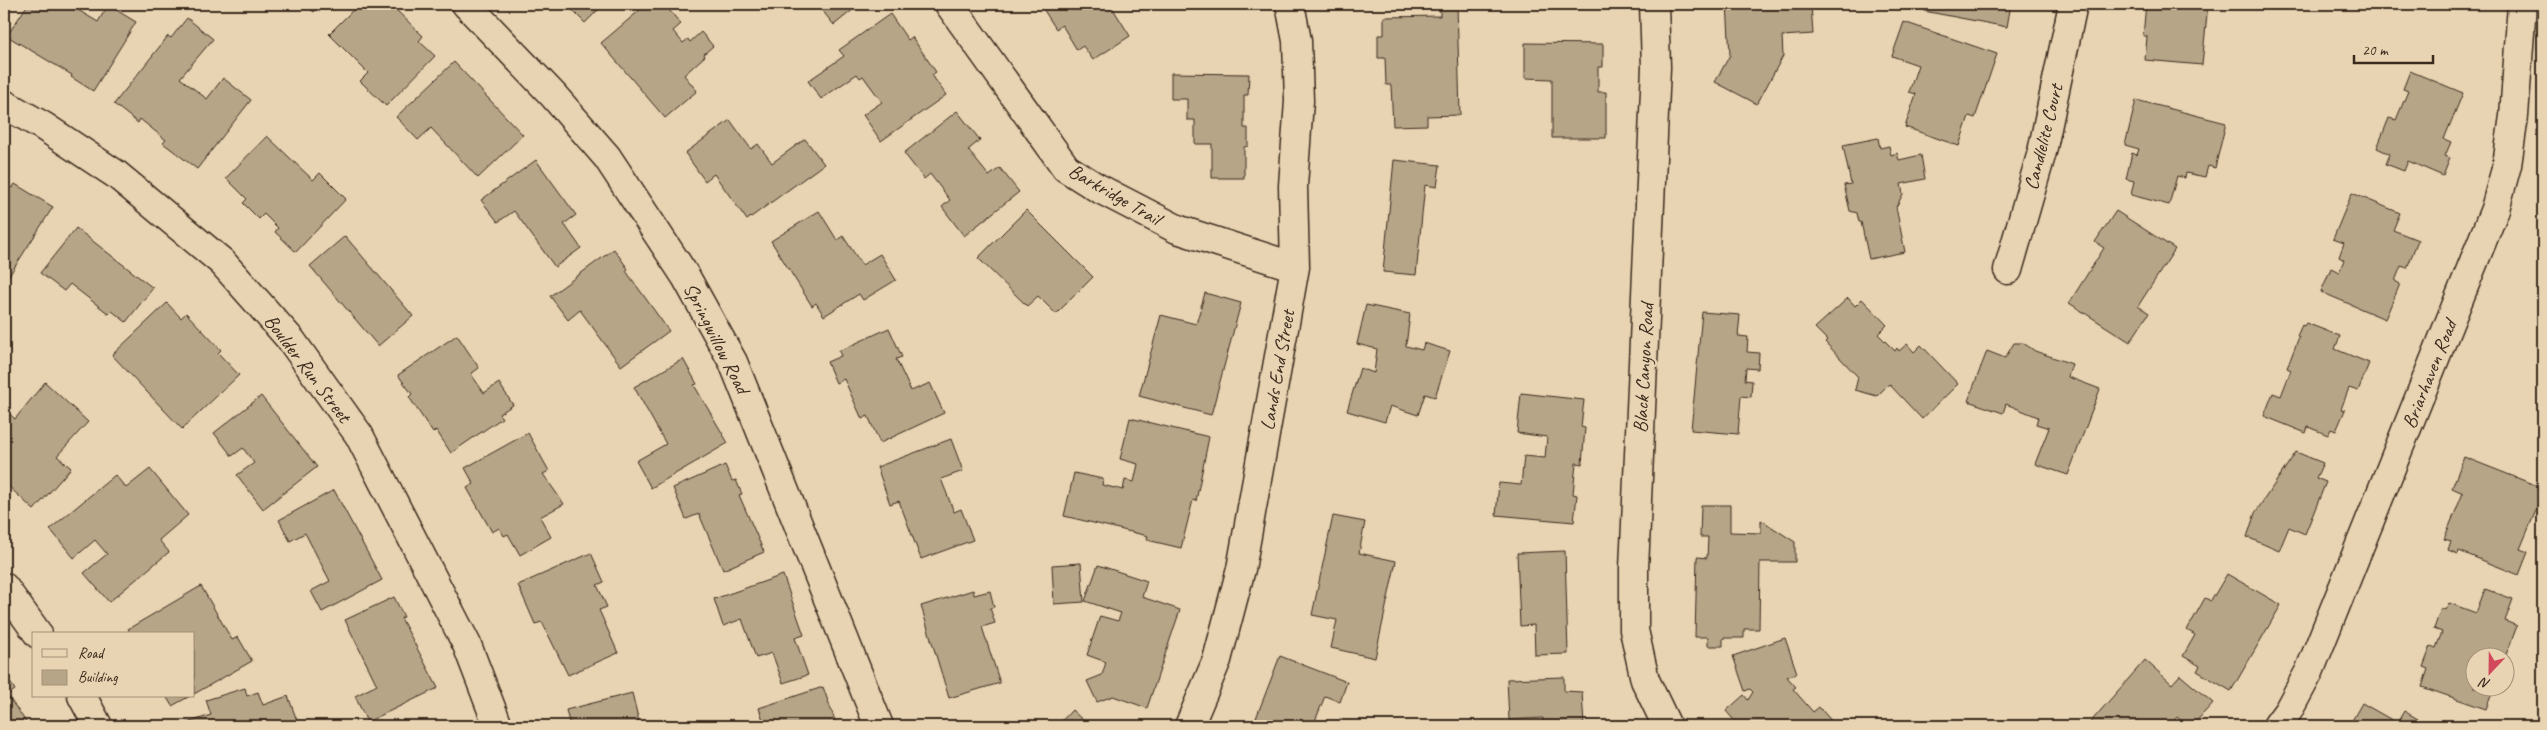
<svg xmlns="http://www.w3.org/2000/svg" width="2547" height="730" font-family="Caveat,sans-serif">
  <rect width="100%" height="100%" fill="#e8d4b2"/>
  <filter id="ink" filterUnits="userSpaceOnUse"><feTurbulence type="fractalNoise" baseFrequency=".02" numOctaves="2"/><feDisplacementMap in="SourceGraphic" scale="10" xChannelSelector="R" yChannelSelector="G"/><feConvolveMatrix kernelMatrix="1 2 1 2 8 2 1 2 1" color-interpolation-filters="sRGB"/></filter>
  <g filter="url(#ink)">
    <!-- building -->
    <path fill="#b7a588" stroke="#3b2a1e" d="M28,4H68L98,22L108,5L136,22L93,91L71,77L72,75L7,36Z
      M304,4H320L314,12Z
      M359,4H379L386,10L391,5L423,36L419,41L435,56L386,106L360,81L368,73L329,34Z
      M566,4H604L585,23Z
      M647,4H664L681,24L673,31L683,43L688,39L690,42L701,32L713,46L704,54L705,56L684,75L697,91L665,118L601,43Z
      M817,4H860L834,25Z
      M1040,4H1110L1130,36L1093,60L1083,46L1077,50L1062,25L1056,29Z
      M1440,4H1457L1460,115L1427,116V125L1393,126L1391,85H1386L1385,58H1378V35H1384V17L1440,16Z
      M1727,4H1811L1813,34L1782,36L1783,56L1757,104L1715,82L1730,55Z
      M1926,4H2011L2007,27L1924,11Z
      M2146,4H2208L2202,65L2145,60L2147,36H2143Z
      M890,14L908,40L912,37L936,72L932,75L946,95L881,141L863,115L882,102L863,76L860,78L857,74L821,99L808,81L844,56L839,50Z
      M187,18L213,39L180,78L207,99L223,78L251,100L197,169L163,143L166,140L140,119L138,123L114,104L168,36L171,38Z
      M1904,22L1997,54L1975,118L1969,116L1959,146L1905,127L1916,94L1909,92L1918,65L1892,56Z
      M1525,43L1603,44V67H1598V92H1606V138H1552V79L1525,78Z
      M454,62L523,135L478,178L431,128L418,140L396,117Z
      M2410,71L2463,93L2444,139L2451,142L2445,156L2450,158L2443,176L2408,161L2404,171L2386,164L2390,154L2377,148L2389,118L2396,120L2408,91L2403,89Z
      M1171,73L1249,74L1248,95H1244V128H1248V146L1244,147V178H1212V144H1195V120H1187V99H1171Z
      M2136,100L2226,123L2215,168L2208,166L2205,177L2186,173L2185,178L2177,176L2169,205L2131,195L2134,181L2126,179L2132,153L2137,155L2139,149L2125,145Z
      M957,111L980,140L968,150L989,176L1000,168L1019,192L964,236L942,207L950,200L930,174L924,179L904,153Z
      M730,120L751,149L758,144L772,163L805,139L824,164L747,220L714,174L705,181L685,153Z
      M267,136L313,180L320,173L346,199L296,252L275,232L278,228L264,214L259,219L243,203L247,199L226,178Z
      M1878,138L1880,148L1889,146L1891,155L1897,153L1899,160L1921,155L1925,179L1901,184L1903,194L1896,207L1905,252L1869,259L1861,222H1859L1857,213L1850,211L1844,185L1851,184L1843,145Z
      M536,160L576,215L564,224L581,248L555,267L514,211L498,222L481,200Z
      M1394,160L1440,165L1437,187L1425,185L1416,275L1383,272Z
      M4,182L12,188L15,184L53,207L7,279L4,277Z
      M2352,193L2400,213L2393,230L2418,240L2407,268L2401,266L2395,281L2400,284L2385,319L2321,292L2331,268L2339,272L2344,260L2339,257L2344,243L2333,239Z
      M1026,210L1093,277L1056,314L1038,296L1027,306L978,258Z
      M819,211L837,240L843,236L862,265L880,254L896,280L863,300L859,294L824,316L816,303L812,306L771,241Z
      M2116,211L2175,249L2138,306L2149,313L2130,342L2069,303L2104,248L2095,242Z
      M76,228L153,288L126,322L112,311L109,314L70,284L64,291L40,273Z
      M345,236L413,316L378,346L310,266Z
      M614,249L628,269L626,271L669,331L621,366L580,310L568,320L550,296Z
      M1205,293L1241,303L1211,415L1139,396L1161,315L1196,324Z
      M1848,298L1855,306L1862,299L1887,325L1878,334L1895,351L1897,348L1899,351L1907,344L1914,352L1921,345L1958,384L1922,419L1889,384L1877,396L1855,390L1858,377L1825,342L1827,340L1815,328Z
      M167,303L181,318L186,313L221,350L218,353L239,375L182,429L112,355Z
      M1366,305L1410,314L1406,346L1422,350L1424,343L1450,351L1435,397L1425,394L1418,415L1390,406L1385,422L1347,411L1360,368L1374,373L1377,349L1357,344Z
      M1702,312L1740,315L1738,336L1748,337L1747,352L1759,353L1758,369L1746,368L1745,380L1752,381L1751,397L1741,396L1738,434L1691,430Z
      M2306,323L2340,336L2335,349L2369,363L2358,391L2349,388L2341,409L2345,410L2336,431L2331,429L2328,435L2308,427L2306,433L2264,416L2273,393L2281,396L2291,370L2287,368L2299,337L2297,336L2302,325L2304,326Z
      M889,328L902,357L896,359L911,391L930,383L944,413L880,443L868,416L862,419L844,379L836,383L827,362L841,356L839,351Z
      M457,335L479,368L471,374L484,393L499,383L513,405L499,414L502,418L451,453L436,430L433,433L409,397L412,394L398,375Z
      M2014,343H2023L2035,351L2072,364L2068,377L2100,389L2068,475L2035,464L2049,428L2036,424L2038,417L2006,404L2003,413L1968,401L1987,351L2005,358Z
      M683,359L697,384L694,385L728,443L651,488L636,461L666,444L634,387Z
      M45,382L88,422L57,456L71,468L34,510L4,482V409L15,419Z
      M1521,393L1584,400L1581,427L1585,428L1582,464L1576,463L1573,494L1577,495L1574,522L1496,515L1499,483L1521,485L1524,456L1545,458L1547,437L1517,433Z
      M261,396L317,467L263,509L237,475L254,463L243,448L232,456L214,433Z
      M1130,418L1209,437L1196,501L1193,500L1181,548L1147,540L1148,536L1064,516L1074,473L1103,479L1102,485L1123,490L1125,480L1134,482L1138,464L1120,459Z
      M528,433L549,471L543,474L564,504L540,517L551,537L520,555L508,534L504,536L499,528L492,532L467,488L474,484L465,468Z
      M951,439L963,471L941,479L954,512L961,509L973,540L921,559L899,501L890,504L877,467Z
      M2296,452L2323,463L2316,478L2326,482L2305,534L2289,527L2279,551L2247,537L2255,513Z
      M2464,457L2543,488V510L2537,508L2520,549L2528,552L2519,575L2459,551L2458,554L2448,550L2451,541L2444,539L2463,493L2452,488Z
      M725,465L732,481L736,480L742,494L739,495L764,552L723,570L699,514L686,519L673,488Z
      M150,469L188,515L159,540L169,552L109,602L84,573L107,554L95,540L74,558L50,529L115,475L126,488Z
      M334,490L382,580L322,612L311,591L330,581L305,533L290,541L279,520Z
      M1701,505H1730V532L1761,533V520L1795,542V562H1760L1759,629H1744V638H1723V646H1708V637H1695L1697,557L1707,558L1708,537H1700Z
      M1333,516L1365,522L1359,553L1396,561L1375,658L1331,648L1337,620L1312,615Z
      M1565,551L1568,654L1535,655L1534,625L1520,626L1517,553Z
      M591,553L604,582L597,585L607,607L599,610L618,653L568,675L542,622L535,624L518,585Z
      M1081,563L1084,602L1054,604L1052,565Z
      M1098,565L1147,581L1142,597L1180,610L1147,708L1113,696L1097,702L1087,681L1102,675L1106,662L1087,655L1100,616L1118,621L1121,613L1085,601Z
      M2227,574L2281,605L2231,691L2197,671L2200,666L2183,656L2195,635L2187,630L2205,598L2211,601Z
      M783,575L804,635L795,638L808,675L783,683L772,653L756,658L742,619L723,626L714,599Z
      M201,586L232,640L238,637L252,661L194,694V634H131L128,629Z
      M2485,589L2513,599L2505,621L2517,626L2504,660V658H2474V688H2494L2486,709L2422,687L2428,669L2423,667L2431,646L2436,648L2442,632L2434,629L2441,608L2445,610L2449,603L2476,613Z
      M973,590L974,595L990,591L994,607L990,608L995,623L982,627L1000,683L949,698L921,606Z
      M394,597L404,617L401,618L438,688L367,722L355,696L377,685L345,620Z
      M1785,638L1797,673L1787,677L1796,687L1793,689L1813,712L1819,707L1836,726H1739L1726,711L1744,695L1748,700L1753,692L1750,689L1745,691L1733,656Z
      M1280,656L1347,682L1340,702L1325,696L1313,726H1253Z
      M2145,660L2172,684L2180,675L2213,703L2192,726H2187L2177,717L2169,726H2087Z
      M4,673L15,690L7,695L29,726H4Z
      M1564,677V691L1582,692L1584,726H1543V718L1509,720L1507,679Z
      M823,687L837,726H765L759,708Z
      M245,688L247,696L258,692L263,705L288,696L299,726H185L184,724L211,715L206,700Z
      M632,693L640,726H570L566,710Z
      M166,696H190L172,706Z
      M2362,703L2397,723L2404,711L2430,726H2349Z
      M1072,710L1089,726H1057Z"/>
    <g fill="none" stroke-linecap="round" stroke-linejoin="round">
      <defs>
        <path id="street" d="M466,4L553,95L607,157L686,277L733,362L879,726
          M949,4L1066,168L1096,187L1177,229L1295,267
          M1654,4L1656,67L1634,569V630L1645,680L1667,726
          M4,104L43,126L117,175L222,262L291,340L359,435L467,645L498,726
          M2008,270L2042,152L2073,4
          M1189,726L1217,660L1241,569L1295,267L1293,186L1299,101L1297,41L1290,4
          M2277,726L2288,711L2309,672L2495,209L2507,165L2514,116L2522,4"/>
        <path id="secondary" d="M4,587L38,634
          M82,696L98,726"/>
      </defs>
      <!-- street casing -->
      <use href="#street" stroke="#3b2a1e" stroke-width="31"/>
      <!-- secondary casing -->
      <use href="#secondary" stroke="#3b2a1e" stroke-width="31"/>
      <!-- street -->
      <use href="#street" stroke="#e8d4b2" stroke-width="28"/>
      <!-- secondary -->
      <use href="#secondary" stroke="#e8d4b2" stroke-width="28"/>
    </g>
  </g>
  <g text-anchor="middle" stroke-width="4.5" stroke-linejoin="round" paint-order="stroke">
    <!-- street labels -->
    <g font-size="20" fill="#3b2a1e" stroke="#e8d4b2">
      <text transform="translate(2043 137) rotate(-76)" y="7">Candlelite Court</text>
      <text transform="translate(1115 194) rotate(30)" y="7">Barkridge Trail</text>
      <text transform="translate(717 338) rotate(63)" y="7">Springwillow Road</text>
      <text transform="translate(308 368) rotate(53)" y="7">Boulder Run Street</text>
      <text transform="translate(1643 368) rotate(-87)" y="7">Black Canyon Road</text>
      <text transform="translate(1277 370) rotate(-80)" y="7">Lands End Street</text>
      <text transform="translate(2429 374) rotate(-68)" y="7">Briarhaven Road</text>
    </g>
  </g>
  <!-- margin -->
  <rect width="2547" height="730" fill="none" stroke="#e8d4b2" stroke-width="20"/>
  <rect x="10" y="10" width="2527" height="710" fill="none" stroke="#3b2a1e" stroke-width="2" filter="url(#ink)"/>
  <!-- legend -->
  <rect x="32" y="632" width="162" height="65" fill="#e8d4b2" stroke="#a39077"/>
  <rect x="42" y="649" width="25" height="8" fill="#e8d4b2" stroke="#a39077"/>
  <text x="78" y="658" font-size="15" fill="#3b2a1e">Road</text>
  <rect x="42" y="670" width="25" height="15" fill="#b7a588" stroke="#a39077"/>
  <text x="78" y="682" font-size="15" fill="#3b2a1e">Building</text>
  <!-- north arrow -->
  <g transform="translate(2490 672) rotate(202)"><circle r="24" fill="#e8d4b2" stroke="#a39077"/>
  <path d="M0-4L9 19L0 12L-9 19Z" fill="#d1495b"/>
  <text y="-8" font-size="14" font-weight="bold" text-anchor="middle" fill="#3b2a1e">N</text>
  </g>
  <!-- scale -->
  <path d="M2354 55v8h79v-8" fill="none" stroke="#3b2a1e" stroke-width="2.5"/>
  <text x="2362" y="55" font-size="15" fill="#3b2a1e" stroke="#e8d4b2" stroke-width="4" paint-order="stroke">20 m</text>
</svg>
